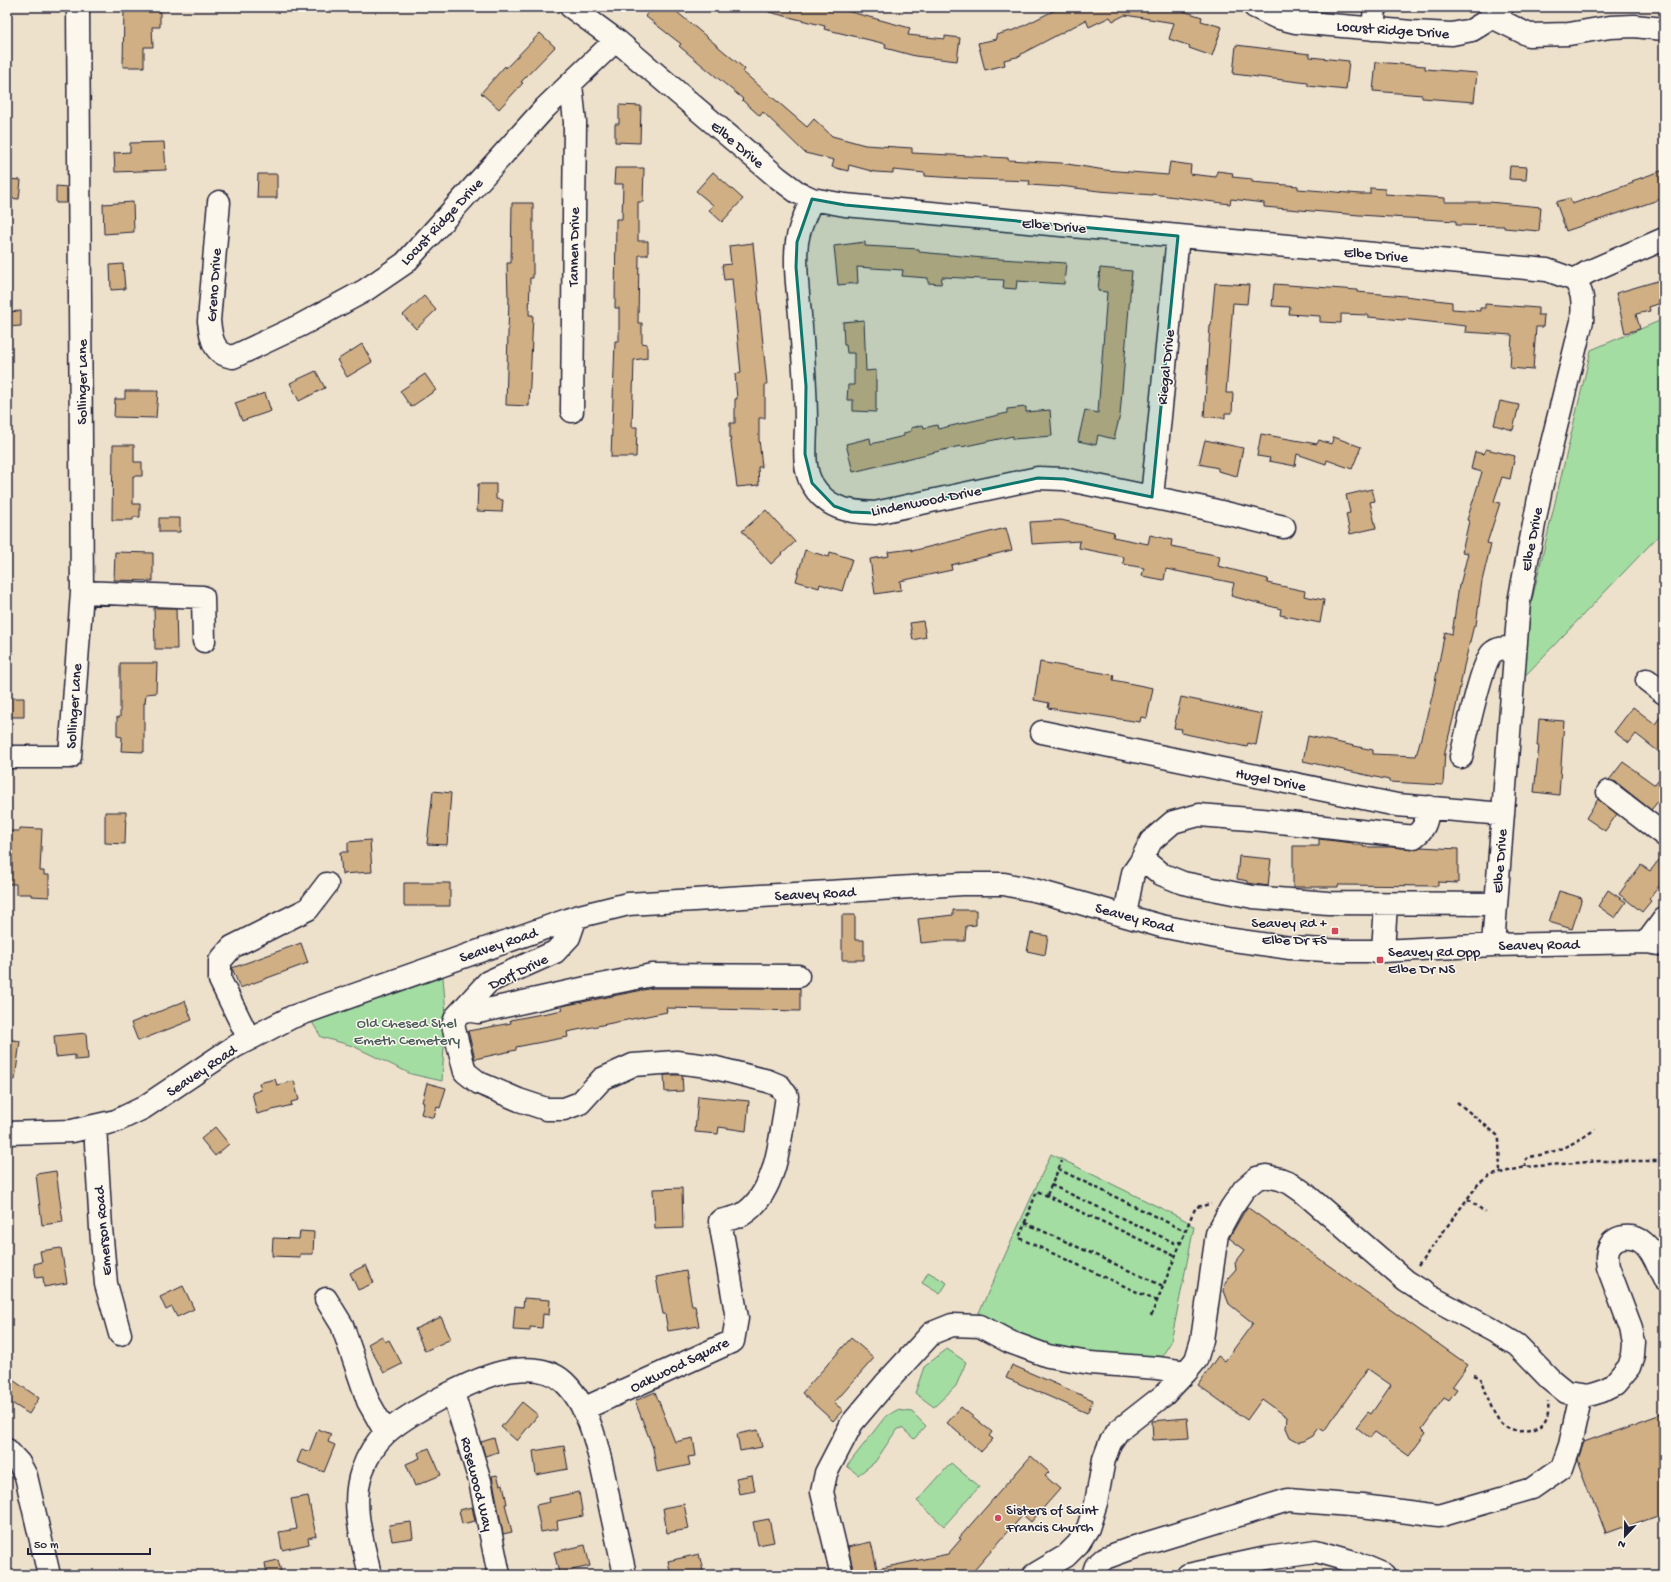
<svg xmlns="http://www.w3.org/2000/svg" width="1671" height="1582" font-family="'Gochi Hand',sans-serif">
  <rect width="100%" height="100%" fill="#eee1cc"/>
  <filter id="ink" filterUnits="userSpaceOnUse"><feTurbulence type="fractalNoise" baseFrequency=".025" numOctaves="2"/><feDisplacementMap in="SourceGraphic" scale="8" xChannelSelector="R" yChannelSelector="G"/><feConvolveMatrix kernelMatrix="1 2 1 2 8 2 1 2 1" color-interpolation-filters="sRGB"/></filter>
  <g filter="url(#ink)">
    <!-- green -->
    <path fill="#a4dda1" stroke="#63806e" d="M1664,319V530L1520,681L1531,604L1591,350Z
      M443,977L446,1014L442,1081L411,1074L353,1046L321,1037L312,1022Z
      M1051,1154L1185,1220L1194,1227L1171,1342L1159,1361H1094L976,1319Z
      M928,1272L947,1283L940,1294L922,1283Z
      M947,1349L966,1362L956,1386L934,1407L915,1393L924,1367Z
      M897,1410L912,1412L926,1426L914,1439L902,1428L897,1429L875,1462L858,1475L847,1466L885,1417Z
      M951,1463L979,1487L944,1526L917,1501Z"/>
    <!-- building -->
    <path fill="#cfaf83" stroke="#22223b" d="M135,7H160V27H152L153,47H144V67H123L124,9H135Z
      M653,7H671L745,69L743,72L807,127L814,119L832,136L865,145L912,148V153L1008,158V160L1061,163L1105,170L1168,175L1170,162L1191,165L1190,174L1216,177L1217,171L1233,173L1232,177L1252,179V182L1298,186V189L1361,194H1370V188L1385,189V194L1445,198V202H1489L1541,207L1539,231L1504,228V226L1456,225V221L1359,215L1264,207V203L1231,199L1230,204L1152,194V195L1099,191L1060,186V187L1029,185L1030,181L973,179L925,176V173L893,170V173L875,172L849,165L848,171L832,167L834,160L805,153L763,112L760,116L742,100L743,99L679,46L681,44L645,16Z
      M769,7H832L910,28L908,35L945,39V36L960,38L957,61L915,56L885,48L886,44L824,29L825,26L769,12Z
      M1061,7H1171L1202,17L1201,21L1222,27L1212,56L1189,48L1190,46L1169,39L1174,23L1125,15L1113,21L1110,17L1089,27L1086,20L1021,54V56L1004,60L1005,65L985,70L978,43L997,39L996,35L1017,29Z
      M540,33L555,47L521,82L523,83L499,109L481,93L505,66L506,68Z
      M1236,45L1310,54V57L1349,61L1346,90L1308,86V83L1233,74Z
      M1376,62L1425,66V69L1477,73L1474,102L1422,98V95L1373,91Z
      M619,105L641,106L640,143L615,142V124H619Z
      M164,142L166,170L115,172L114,153L130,152V143Z
      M1510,166L1527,167L1526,180L1509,179Z
      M615,168H644L643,202H638V241H648V255H639L638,323H642V343L647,344V358L634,360L632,427H637L636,457H611L615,341H619V308H615L616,219H622L623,184H614Z
      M1664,170V198L1566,231L1556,202L1570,198L1572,204L1633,183L1632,181Z
      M713,172L743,199L722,222L709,210L713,205L696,191Z
      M258,174H277V198H257Z
      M7,179L21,180L19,199L7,198Z
      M56,186L67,187V203H56Z
      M133,202L134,232L104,234L103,204Z
      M512,203H533V278H530L529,315H533L529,406L506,405L509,297H508L507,263H511Z
      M865,242V246L919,249V252L983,258L1066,263L1064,284L1017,281L1016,289L1003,288L1004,280L942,277L941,284L928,283V278L902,276L903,270L857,267L858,283L838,285L834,246Z
      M753,243L767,384H765V418H759V439L762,467H758L759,485L737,487L730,436V423H735V399H737L735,374L741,373L732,279L724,280L722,265L731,264L729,246Z
      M123,264L125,289L111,290L110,265Z
      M1100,268L1132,271L1120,415L1114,439L1098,435L1096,445L1078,441L1085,410L1098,413L1107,292L1098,291Z
      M1664,279V302L1649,307L1650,311L1636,314L1640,329L1625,333L1616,293Z
      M1215,283L1249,285L1247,304L1233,303L1226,393H1233L1232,413H1225V418L1204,417L1210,326H1211Z
      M1274,284L1357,290V292L1405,296L1452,302V309L1480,311V308H1485V304L1538,308V315H1544L1543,327H1536L1533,370L1510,368L1512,335L1465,332L1466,326L1403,319V320L1368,317V315L1341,314V323L1320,322V316L1289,314L1290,307L1272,306Z
      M424,296L436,310L416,329L403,315Z
      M21,311V326L7,327V312Z
      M864,320L866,371L876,370V412L853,411V400H847L848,385H854V353H847L846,345H844L843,322Z
      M362,344L372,362L347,377L337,360Z
      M316,371L325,388L299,401L290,383Z
      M425,374L436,390L411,407L400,391Z
      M125,391H158L156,418L114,417L115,399H125Z
      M265,393L271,411L242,421L235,403Z
      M1500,401L1519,405L1513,430L1494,425Z
      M1026,407V412L1050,410L1052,436L1013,439V436L961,447L960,446L853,472L846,444L870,438L871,444L904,436V433L911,431V428L923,425L924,428L937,425L938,429L1007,413V409Z
      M1261,434L1317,444L1319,440L1331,444L1334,437L1361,447L1352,469L1327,460L1326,464L1297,454L1295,466L1269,461L1270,458L1257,456Z
      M1205,440L1243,448L1237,476L1218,471V468L1199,464Z
      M113,445H134V462H142V476H133V504H140V517H133V520H112Z
      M1486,449L1515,456L1510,479L1502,477L1494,501L1500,503L1487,543L1491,544L1482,581L1476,625H1474L1464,666L1456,707L1445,751L1443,785L1389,782V780L1303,761L1308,736L1373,750V754L1416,756L1432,697L1445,632L1452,634L1459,585H1460L1468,553L1462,552L1469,521L1467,520L1482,472L1471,469L1475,452L1484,454Z
      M478,484H496V499L503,500L502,512L477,511Z
      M1372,489L1375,501L1370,502L1376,528L1350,534L1346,514L1350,513L1346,495Z
      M766,510L795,542L771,564L742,531Z
      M159,518H180V532H159Z
      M1061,520L1114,532L1113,537L1148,544L1150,535L1172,540L1171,546L1220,556L1218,566L1268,579L1267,583L1305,591L1304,596L1324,600L1320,623L1280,615L1281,609L1231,596L1234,583L1166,569L1164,580L1142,576L1144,568L1123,564L1124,557L1079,548L1080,541L1032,544L1030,522Z
      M1006,528L1012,550L951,565L952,570L900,581L901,590L875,594L870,559L889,556L888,552L912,549V551Z
      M805,550L829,557L830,552L852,559L842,591L820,584L819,588L796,581Z
      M115,552L153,553V581L114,580Z
      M154,608H176L177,649H155Z
      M923,621L926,637L913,640L910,623Z
      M1040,662L1114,675L1113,680L1153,688L1147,718L1141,717L1140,722L1048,708L1049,703L1034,700Z
      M120,663H157L156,693L146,694L145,703H144V752L121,751L122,737L117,736V717H120Z
      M1181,697L1262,714L1256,745L1248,743L1247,747L1181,733L1182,729L1174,728Z
      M7,698H24V717H7Z
      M1633,707L1655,724L1664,712V756L1636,734L1629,743L1614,732Z
      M1539,719L1564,721L1559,795L1534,792L1539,746H1537Z
      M1623,762L1655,785L1664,773V794L1651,810L1616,782L1609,780Z
      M433,791L451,793L447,845L427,844Z
      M1598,799L1617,814L1605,831L1586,818Z
      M105,812H126L125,844L105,843Z
      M20,828L42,829L40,871H44V875H49V897L31,896V894H16V884H7V831H20Z
      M1319,839L1353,843V845H1363V847H1391L1413,849L1421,847L1458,849V883L1438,882V886L1338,885V887H1293V846H1319Z
      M370,840L372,872L342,874L340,852H348V842Z
      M1664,854V880L1649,899L1651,901L1642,912L1619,894L1641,865L1650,871Z
      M1239,856L1271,859L1268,886L1248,883V881L1237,879Z
      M404,883H450V906H404Z
      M1608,890L1626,902L1615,918L1598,906Z
      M1559,891L1582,898L1572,929L1549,922Z
      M953,910H976V925L966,926L965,941H941L921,943L918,919L953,915Z
      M842,915H855V940H864V960H842Z
      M1031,933L1048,936L1045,955L1027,951Z
      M301,943L308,963L240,988L232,968Z
      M653,988H800V1011L666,1008L667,1012L567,1032L568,1037L516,1047V1050L475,1059L468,1031L511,1023L510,1020L563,1010L562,1006Z
      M185,1001L192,1020L138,1041L131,1023Z
      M86,1033L88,1059L75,1060V1055L56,1057L54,1036Z
      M7,1039L20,1041L15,1080L7,1079Z
      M664,1075H682L683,1091L665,1092Z
      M275,1079L277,1085L294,1081L299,1100L291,1102L292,1105L257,1114L252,1093L261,1090L259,1083Z
      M427,1083L446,1088L440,1108L437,1107L434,1118L421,1114L424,1103L422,1102Z
      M698,1096L749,1101L746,1131L719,1127L718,1134L695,1132Z
      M215,1127L229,1144L215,1156L201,1139Z
      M56,1171L63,1222L42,1225L36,1174Z
      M682,1188L683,1228L655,1229L653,1189Z
      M1247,1207L1468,1365L1452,1387L1457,1390L1449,1401L1444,1398L1422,1429L1426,1433L1409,1456L1375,1432L1370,1438L1356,1427L1368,1412L1371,1414L1391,1385L1368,1369L1324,1431L1319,1428L1313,1436L1304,1441L1299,1442L1290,1437L1286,1428L1287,1417L1262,1399L1247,1420L1198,1385L1218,1356L1225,1361L1253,1323L1229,1304L1224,1291L1225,1284L1228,1278L1236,1269L1235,1263L1245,1250L1229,1238Z
      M300,1231L314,1232L313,1254H300V1257L272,1256L273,1238L299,1239Z
      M61,1248L67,1283L44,1287L43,1277L36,1278L34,1264L42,1262L40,1251Z
      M366,1265L374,1283L358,1290L350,1273Z
      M686,1271L692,1306H695L699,1326L668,1331L665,1314H663L656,1277Z
      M183,1286L194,1309L177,1317L172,1307L166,1310L160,1297Z
      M524,1298L550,1300L549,1315L543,1314L542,1328L530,1327V1331L513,1330L515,1306L523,1307Z
      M441,1317L451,1339L425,1351L415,1329Z
      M382,1336L385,1342L389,1340L402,1364L384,1373L368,1344Z
      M851,1338L874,1358L834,1403L843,1410L833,1421L802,1393Z
      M1012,1365L1093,1400L1087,1413L1006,1378Z
      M7,1376L39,1398L29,1414L7,1400Z
      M655,1392L675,1442L693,1438L696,1456L688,1457L690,1465L657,1472L653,1448L635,1401Z
      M522,1402L538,1415L517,1441L501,1427Z
      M961,1407L992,1432L989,1436L993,1439L981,1452L947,1423Z
      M1664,1413V1513L1606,1534L1578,1459L1584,1442Z
      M1187,1418L1189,1438L1153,1440L1152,1421Z
      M318,1429L331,1434L328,1442L335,1445L324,1472L297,1462L302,1449L309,1452Z
      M758,1430L762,1447L740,1451L737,1434Z
      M494,1438L498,1452L485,1456L481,1442Z
      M564,1446L568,1469L536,1475L533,1451Z
      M429,1448L441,1475L415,1486L406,1464L420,1458L418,1453Z
      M1031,1456L1049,1472L1045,1476L1060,1489L1031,1522L1023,1515L970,1575H854L848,1547L871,1542L877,1569L948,1554L961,1539L959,1538Z
      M497,1475L500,1485L503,1484L507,1504H505L512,1532L503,1534L492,1476Z
      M752,1475L755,1491L739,1494L736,1478Z
      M579,1492L583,1516L557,1521L558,1529L541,1532L536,1505L550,1502L549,1498Z
      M308,1496L316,1536L308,1538L309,1544L282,1550L279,1532L297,1529L291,1499Z
      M684,1504L689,1529L667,1533L663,1508Z
      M472,1507L475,1521L462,1524L459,1510Z
      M769,1519L774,1542L758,1545L753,1522Z
      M411,1522L413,1538L392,1541L389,1525Z
      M585,1545L590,1566L559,1573L554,1552Z
      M699,1554L704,1575H671L668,1561Z
      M278,1560L282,1575H267L265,1563Z"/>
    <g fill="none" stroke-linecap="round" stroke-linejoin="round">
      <defs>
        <path id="minor" d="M571,7L616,40L777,177L797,192L812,199L845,205L1547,270L1575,280C1584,295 1583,303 1582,321L1541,488L1519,602L1493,945
          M1255,7L1276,17L1296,22L1412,32L1452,34L1472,30L1485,22L1502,7
          M1492,17L1529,35L1569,34L1610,27L1634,26L1664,29
          M1373,29L1375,7
          M571,85L575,122L572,411
          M812,199C806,213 799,227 797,242C794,266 798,291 800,315C803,351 806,387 806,424C806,443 802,467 812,484C827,509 848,512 875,513L1038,478L1064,479L1204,508L1284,527
          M219,202L209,321C211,338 213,354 233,357L301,325L364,291L405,263L545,108L616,40
          M1575,280L1588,272L1664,239
          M1152,497L1178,236
          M82,592L203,597L204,641
          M1647,680L1664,693
          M1042,732L1397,805L1503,814
          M7,757H70L82,592L78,7
          M1461,757C1466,738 1481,664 1492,653C1498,647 1507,648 1515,648
          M1608,792L1664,835
          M1140,863L1151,841L1173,822L1199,815L1262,820L1414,837C1426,828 1426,821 1429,807
          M1125,915L1133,873L1140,863L1146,862L1161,874L1183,883L1253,897L1328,903L1496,904
          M576,917L569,937L555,952L488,982L456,1017L453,1025L465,1072L479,1083L519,1100L546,1109H564L580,1103L602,1079L633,1065L676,1062L708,1066L768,1081L780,1086L787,1096C781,1133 778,1192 743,1214C737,1218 727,1219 720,1221L737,1318L733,1341L583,1409
          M1647,942L1664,919
          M1383,951L1386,904
          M469,1003L471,1011L478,1012L586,988L652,975L798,976
          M249,1039L220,980V961L232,947L308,909L327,884
          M95,1126L101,1228L106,1284L120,1334
          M7,1133L72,1131L116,1121L143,1108L234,1047L292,1017L576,917L628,904L963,884H1004L1038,891L1161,926L1226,939L1290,948L1343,951H1383L1493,945L1647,942L1664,945
          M326,1299L342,1325L368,1401L386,1433
          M453,1393L480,1481L499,1575
          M7,1450L19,1463L26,1476L49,1575
          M370,1575C363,1542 350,1504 362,1471C367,1457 375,1443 386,1433C410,1412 484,1372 515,1370C532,1368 551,1370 564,1382C593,1409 601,1463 609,1501C614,1526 620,1550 625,1575
          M842,1575L822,1492L826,1473L852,1423L885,1384L932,1333L952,1325L980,1326L1010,1342L1048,1356L1090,1363L1157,1368L1186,1372
          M1034,1575L1066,1556L1078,1544L1088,1528L1096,1503L1104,1459L1110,1443L1118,1431L1164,1395L1186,1372L1196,1360L1202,1340L1217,1234L1231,1208L1244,1189L1257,1178L1266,1176L1280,1179L1290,1183L1303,1192L1406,1281L1431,1297L1494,1331L1517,1345L1550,1379L1566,1392L1589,1395L1602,1391L1614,1385L1629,1367L1633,1355L1634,1343L1631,1328L1608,1267C1607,1260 1606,1254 1609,1248C1614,1234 1634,1234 1644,1243C1654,1252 1658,1267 1664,1279
          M1093,1575L1096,1566L1105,1558L1135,1547L1288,1500L1362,1506L1439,1516L1532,1489L1562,1468L1570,1445L1581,1395
          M1188,1575L1267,1558L1316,1551L1354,1562L1385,1575"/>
      </defs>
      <!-- minor casing -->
      <use href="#minor" stroke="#22223b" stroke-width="25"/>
      <!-- path -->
      <path stroke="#22223b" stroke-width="2.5" stroke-dasharray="4 3" stroke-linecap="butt" d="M1457,1102L1497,1135L1499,1140L1500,1173
        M1525,1167V1160L1529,1157C1554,1153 1574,1145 1595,1129
        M1058,1169L1185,1231
        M1051,1185L1175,1243L1180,1242
        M1047,1195L1062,1161
        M1468,1199L1485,1212
        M1025,1223L1163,1286
        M1418,1266L1479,1183L1492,1175L1525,1167L1600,1161H1664
        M1157,1301L1019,1238L1037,1191L1175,1256
        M1151,1316L1192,1215L1196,1207L1211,1204
        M1474,1375L1479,1377L1482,1381C1487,1395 1492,1414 1503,1425C1509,1430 1515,1432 1523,1431C1543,1429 1550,1421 1548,1401"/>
      <!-- minor -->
      <use href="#minor" stroke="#fbf7ec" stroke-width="22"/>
    </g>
  </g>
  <!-- marked area -->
  <path fill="#0f766e" fill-opacity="0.2" stroke="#0f766e" stroke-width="3" stroke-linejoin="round" d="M812,199L845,205L1178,236L1152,497L1064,479L1038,478L875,513L851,512L834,506L812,483L805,454L806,386L796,267L797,242Z"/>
  <!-- markers -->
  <g fill="#d1495b" stroke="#fbf7ec" stroke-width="1.5">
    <rect x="1331" y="927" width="8" height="8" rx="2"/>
    <rect x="1376" y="956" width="8" height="8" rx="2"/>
    <circle cx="998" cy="1518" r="4"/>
  </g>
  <g text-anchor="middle" stroke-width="3" stroke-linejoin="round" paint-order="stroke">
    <!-- street labels -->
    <g font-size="15" fill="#22223b" stroke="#fbf7ec">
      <text transform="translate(1393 29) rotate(4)" y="5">Locust Ridge Drive</text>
      <text transform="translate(738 144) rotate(40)" y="5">Elbe Drive</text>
      <text transform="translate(441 221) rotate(-47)" y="5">Locust Ridge Drive</text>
      <text transform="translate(1054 225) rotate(5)" y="5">Elbe Drive</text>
      <text transform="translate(573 247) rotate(-89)" y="5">Tannen Drive</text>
      <text transform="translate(1376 254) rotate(5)" y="5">Elbe Drive</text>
      <text transform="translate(213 285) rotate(-86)" y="5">Greno Drive</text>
      <text transform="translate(1165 367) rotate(-84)" y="5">Riegal Drive</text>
      <text transform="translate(81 382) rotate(-90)" y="5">Sollinger Lane</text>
      <text transform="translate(926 500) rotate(-11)" y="5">Lindenwood Drive</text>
      <text transform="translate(1531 539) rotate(-79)" y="5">Elbe Drive</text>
      <text transform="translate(73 706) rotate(-86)" y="5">Sollinger Lane</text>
      <text transform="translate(1271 779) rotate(11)" y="5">Hugel Drive</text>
      <text transform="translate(1499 861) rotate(-86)" y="5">Elbe Drive</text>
      <text transform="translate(815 893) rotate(-3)" y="5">Seavey Road</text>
      <text transform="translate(1135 917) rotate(15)" y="5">Seavey Road</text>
      <text transform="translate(498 944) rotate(-19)" y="5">Seavey Road</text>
      <text transform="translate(1539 944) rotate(-1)" y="5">Seavey Road</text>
      <text transform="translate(518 971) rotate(-26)" y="5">Dorf Drive</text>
      <text transform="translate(201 1070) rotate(-34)" y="5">Seavey Road</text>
      <text transform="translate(102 1231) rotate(-95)" y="5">Emerson Road</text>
      <text transform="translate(679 1364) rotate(-26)" y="5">Oakwood Square</text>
      <text transform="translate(478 1484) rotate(76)" y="5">Rosewood Way</text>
    </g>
    <!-- poi labels -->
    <g font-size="15" fill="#22223b" stroke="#fbf7ec" text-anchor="start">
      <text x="1327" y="927" text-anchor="end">Seavey Rd +<tspan x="1327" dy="17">Elbe Dr FS</tspan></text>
      <text x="1388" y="956">Seavey Rd Opp<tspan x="1388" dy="17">Elbe Dr NS</tspan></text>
      <text x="1006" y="1514">Sisters of Saint<tspan x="1006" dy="17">Francis Church</tspan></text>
    </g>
    <!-- park labels -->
    <g font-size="15" fill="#495a5a" stroke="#fbf7ec">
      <text x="407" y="1027">Old Chesed Shel<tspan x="407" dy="17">Emeth Cemetery</tspan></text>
    </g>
  </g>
  <!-- margin -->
  <rect width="1671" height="1582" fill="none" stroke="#fbf7ec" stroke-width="24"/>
  <rect x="12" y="12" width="1647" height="1558" fill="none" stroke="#22223b" stroke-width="1.5" filter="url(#ink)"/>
  <!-- north arrow -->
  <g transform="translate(1625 1536) rotate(202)" stroke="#fbf7ec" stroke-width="3" paint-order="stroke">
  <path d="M0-3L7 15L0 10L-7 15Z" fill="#22223b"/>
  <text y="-6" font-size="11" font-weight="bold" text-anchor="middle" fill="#22223b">N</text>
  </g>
  <!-- scale -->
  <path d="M28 1548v6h122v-6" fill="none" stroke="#22223b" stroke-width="2"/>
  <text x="34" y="1548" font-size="12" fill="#22223b" stroke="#fbf7ec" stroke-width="3" paint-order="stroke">50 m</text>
</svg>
